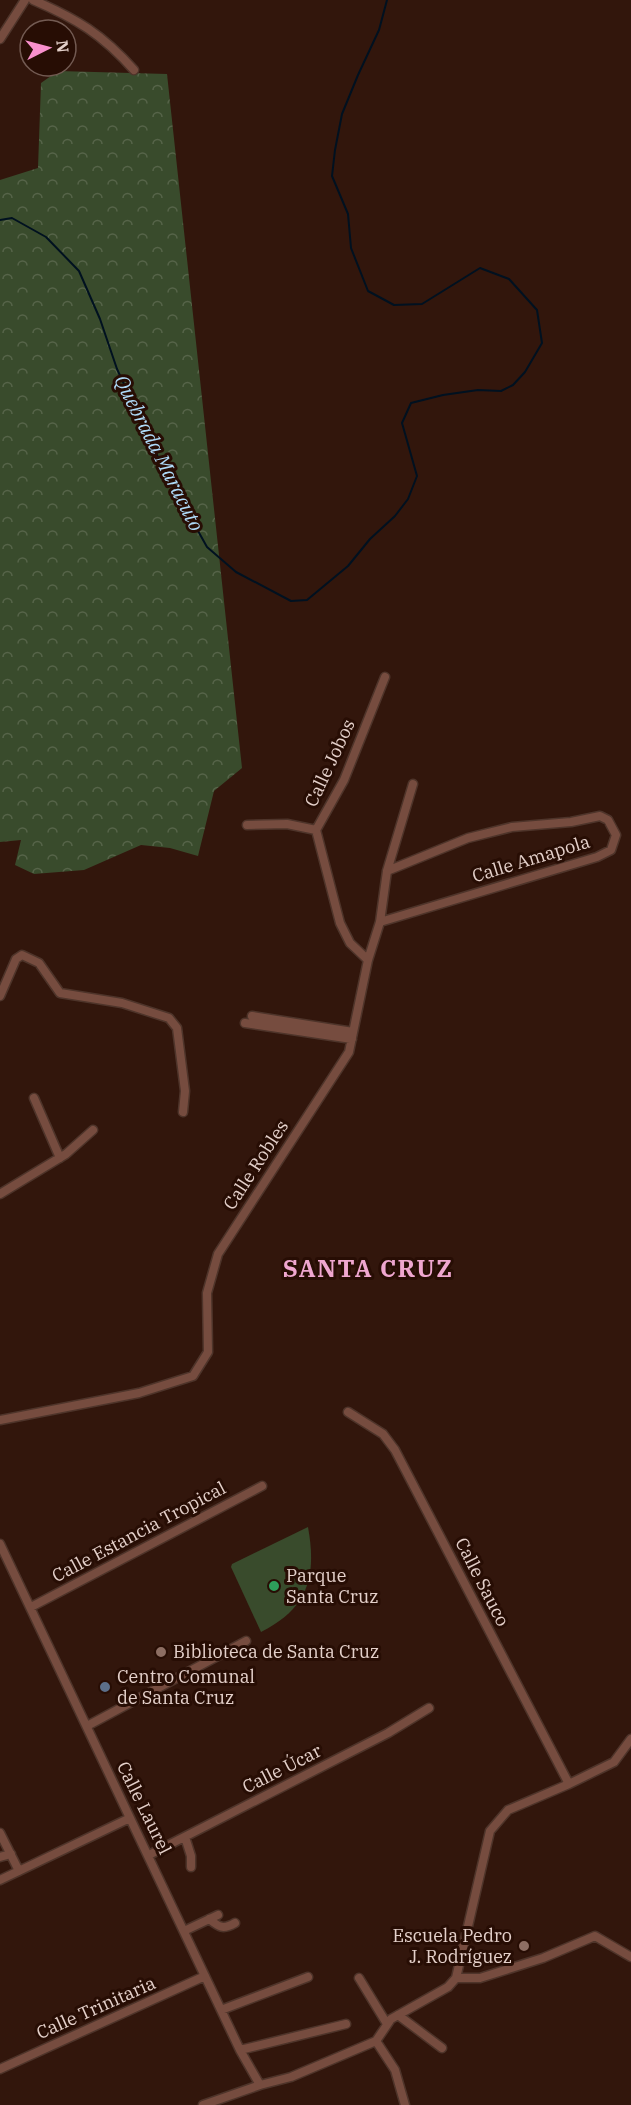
<svg xmlns="http://www.w3.org/2000/svg" width="631" height="2105" font-family="'IBM Plex Serif',serif">
  <defs>
    <pattern id="forest-crowns" width="20" height="18" patternUnits="userSpaceOnUse" patternTransform="scale(1.5)"><rect width="20" height="18" fill="#394b2c"/><path d="M2 6a3 3 0 1 1 6 0M12 15a3 3 0 1 1 6 0" fill="none" stroke="#566449"/></pattern>
  </defs>
  <rect width="100%" height="100%" fill="#32160c"/>
  <!-- forest -->
  <path fill="url(#forest-crowns)" d="M58,71L167,74L242,768L214,791L198,856L170,848L141,845L84,870L34,874L15,865L21,840L0,842V180L38,168L41,83Z"/>
  <!-- pitch -->
  <path fill="#394b2c" d="M308,1527C317,1577 308,1608 261,1632L231,1567L232,1564Z"/>
  <g fill="none" stroke-linecap="round" stroke-linejoin="round">
    <!-- stream -->
    <path stroke="#001120" stroke-width="2" d="M0,220L12,218L46,237L79,271L100,319L117,369L163,468L207,547L236,572L291,601L307,600L348,566L370,539L395,516L408,499L417,476L402,423L411,403L443,395L478,390L501,391L513,385L525,372L542,343L537,310L509,279L480,268L422,304L394,305L368,291L351,248L348,214L332,176L335,150L342,114L358,75L379,30L387,0"/>
    <defs>
      <path id="minor" d="M33,0C77,19 102,34 134,70
        M0,39L25,0
        M247,825L287,824L316,830
        M380,922L597,857L611,850L616,835L608,820L600,816L571,822L512,827L468,838L387,871
        M368,960L350,943L340,923L316,830L344,780L385,677
        M0,996L16,959L22,955L39,963L60,993L122,1003L169,1018L177,1028L185,1091L183,1112
        M252,1016L353,1032
        M245,1023L352,1039
        M34,1098L60,1158
        M0,1194L66,1154L93,1130
        M348,1412L383,1434L395,1450L569,1784
        M0,1420L139,1393L193,1376L208,1352L207,1293L218,1254L349,1052L368,960L380,922L387,871L413,784
        M0,1544L240,2050L260,2085
        M31,1607L262,1486
        M87,1726L246,1641
        M0,1833L19,1871
        M185,1837L191,1856V1867
        M149,1855L388,1733L429,1708
        M0,1857L11,1854
        M0,1880L130,1818
        M209,1919C219,1927 223,1930 235,1923
        M184,1931L218,1915
        M359,1978L387,2024
        M456,1978H480L543,1958L595,1936L631,1957
        M221,2010L308,1977
        M398,2015L442,2048
        M376,2041L391,2019L448,1987L456,1978L490,1831L508,1810L569,1784L614,1762L631,1739
        M376,2041L395,2070L405,2105
        M240,2050L346,2024
        M0,2069L205,1976
        M203,2105L260,2085L291,2077L376,2041"/>
    </defs>
    <!-- minor casing -->
    <use href="#minor" stroke="#4e342a" stroke-width="11"/>
    <!-- minor -->
    <use href="#minor" stroke="#764c3f" stroke-width="8"/>
  </g>
  <!-- markers -->
  <circle fill="#2e9e5b" stroke="#270d04" stroke-width="2" cx="274" cy="1586" r="6"/>
  <g fill="#8d6e63" stroke="#270d04" stroke-width="2">
    <circle cx="161" cy="1652" r="6"/>
    <circle cx="524" cy="1946" r="6"/>
  </g>
  <circle fill="#5c6f8a" stroke="#270d04" stroke-width="2" cx="105" cy="1687" r="6"/>
  <g text-anchor="middle" stroke-width="6" stroke-linejoin="round" paint-order="stroke">
    <!-- street labels -->
    <g font-size="18" fill="#e4d0ca" stroke="#270d04">
      <text transform="translate(330 763) rotate(-65)" y="6">Calle Jobos</text>
      <text transform="translate(531 859) rotate(-17)" y="6">Calle Amapola</text>
      <text transform="translate(256 1165) rotate(-57)" y="6">Calle Robles</text>
      <text transform="translate(139 1532) rotate(-28)" y="6">Calle Estancia Tropical</text>
      <text transform="translate(482 1582) rotate(63)" y="6">Calle Sauco</text>
      <text transform="translate(282 1769) rotate(-27)" y="6">Calle Úcar</text>
      <text transform="translate(144 1808) rotate(64)" y="6">Calle Laurel</text>
      <text transform="translate(96 2008) rotate(-24)" y="6">Calle Trinitaria</text>
    </g>
    <!-- poi labels -->
    <g font-size="18" fill="#e4d0ca" stroke="#270d04" text-anchor="start">
      <text x="286" y="1582">Parque<tspan x="286" dy="21">Santa Cruz</tspan></text>
      <text x="173" y="1658">Biblioteca de Santa Cruz</text>
      <text x="117" y="1683">Centro Comunal<tspan x="117" dy="21">de Santa Cruz</tspan></text>
      <text x="512" y="1942" text-anchor="end">Escuela Pedro<tspan x="512" dy="21">J. Rodríguez</tspan></text>
    </g>
    <!-- water labels -->
    <g font-size="20" font-style="italic" fill="#aedaf8" stroke="#270d04">
      <text transform="translate(159 453) rotate(63)" y="7">Quebrada Maracuto</text>
    </g>
    <!-- district labels -->
    <g font-size="24" font-weight="bold" letter-spacing="1.5" fill="#efa6cf" stroke="#270d04">
      <text x="368" y="1277">SANTA CRUZ</text>
    </g>
  </g>
  <!-- north arrow -->
  <g transform="translate(48 48) rotate(84)"><circle r="28" fill="#270d04" stroke="#735b53" stroke-width="1.5"/>
  <path d="M0-4.5L10 22L0 15L-10 22Z" fill="#f890cd"/>
  <text y="-9" font-size="16" font-weight="bold" text-anchor="middle" fill="#e4d0ca">N</text>
  </g>
</svg>
